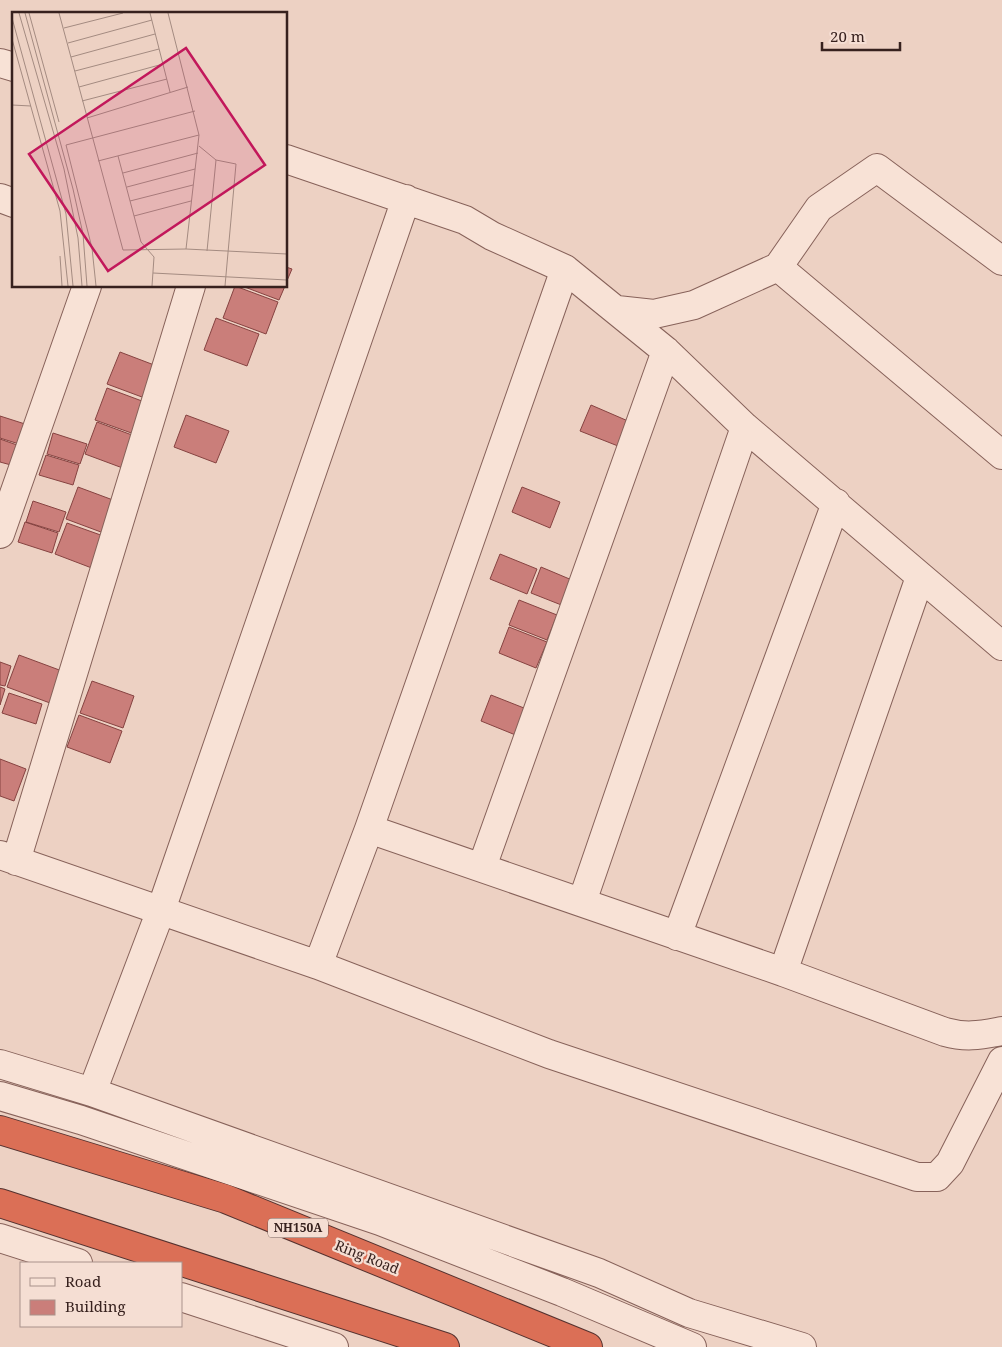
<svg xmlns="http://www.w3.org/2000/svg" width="1002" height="1347" font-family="'Noto Serif',serif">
  <rect width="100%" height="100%" fill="#edd1c3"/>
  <!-- building -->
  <path fill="#ca7e7a" stroke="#864341" d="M286,267L292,269L286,283Z
    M235,286L278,302L266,334L223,318Z
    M242,286H285L279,300Z
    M216,318L259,334L247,366L204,350Z
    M120,352L162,368L150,400L107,384Z
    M107,388L150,404L137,435L95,420Z
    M591,405L628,421L618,446L580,431Z
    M186,415L229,431L216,463L174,447Z
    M0,416L25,424L19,444L0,438Z
    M97,422L140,438L128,470L85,454Z
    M53,433L87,444L80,464L47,454Z
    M0,439L17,445L11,465L0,462Z
    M46,455L79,465L73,485L39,475Z
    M78,487L121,503L109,535L66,519Z
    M522,487L560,502L550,528L512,512Z
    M33,501L66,512L59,532L26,522Z
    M25,522L58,533L52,553L18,542Z
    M67,523L109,538L97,570L55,554Z
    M500,554L537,569L527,594L490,579Z
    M541,567L579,583L569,608L531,593Z
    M519,600L557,615L547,640L509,625Z
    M509,627L547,642L536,668L499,653Z
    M19,655L62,671L50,703L7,687Z
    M0,662L11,666L5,686L0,685Z
    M92,681L134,696L123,728L80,713Z
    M0,687L5,689L0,705Z
    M9,693L42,704L36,724L2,713Z
    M491,695L529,710L518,736L481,721Z
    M79,715L122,731L110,763L67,747Z
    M0,759L26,769L14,801L0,796Z"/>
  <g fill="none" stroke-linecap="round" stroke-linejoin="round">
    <defs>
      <path id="minor" d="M0,63L14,67
        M286,159L465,220L492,236L565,269L666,351L745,427L1002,646
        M0,198L14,203
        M778,267L819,208L877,168L1002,261
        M617,310L654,314L694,305L778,267L1002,455
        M0,534L87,286
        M369,829L783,972L945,1032C967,1038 980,1035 1002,1031
        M0,855L318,965L549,1054L917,1177H937L950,1163L1002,1061
        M16,861L191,286
        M482,867L666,351
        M582,902L745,427
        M677,936L836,503
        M318,965L369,829L565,269
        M783,972L920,577
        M0,1064L92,1092L599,1273L689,1313L802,1347
        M92,1092L161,910L406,199
        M0,1096L81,1120L380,1221L562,1292L692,1347
        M0,1238L78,1263
        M181,1297L334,1347"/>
      <path id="highway" d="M0,1130L226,1199L588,1347
        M0,1203L445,1347"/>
    </defs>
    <!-- minor casing -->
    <use href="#minor" stroke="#87625a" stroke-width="30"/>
    <!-- highway casing -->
    <use href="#highway" stroke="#55322f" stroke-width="30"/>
    <!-- minor -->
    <use href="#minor" stroke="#f8e2d6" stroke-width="28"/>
    <!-- highway -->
    <use href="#highway" stroke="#db6f56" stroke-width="28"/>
  </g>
  <g text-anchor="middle" stroke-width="4.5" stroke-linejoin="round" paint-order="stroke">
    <!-- shield labels -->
    <rect fill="#f5ded3" stroke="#705a54" stroke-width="1" x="268" y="1218.5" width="60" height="19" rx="4"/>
    <g font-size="12" font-weight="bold" fill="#37211e">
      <text x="298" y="1232">NH150A</text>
    </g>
    <!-- street labels -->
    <g font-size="14" fill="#37211e" stroke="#f5ded3">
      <text transform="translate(367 1257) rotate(22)" y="5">Ring Road</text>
    </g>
  </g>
  <!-- overview -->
  <g transform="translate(12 12)">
    <rect width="275" height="275" fill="#edd1c3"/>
    <path fill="none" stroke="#a48b81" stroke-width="1" d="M7,1L52,157L66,226L70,274M13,1L61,177L71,222L75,274M17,1L47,110M47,1L111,238L174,237L275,242M138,1L158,80M156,1L187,123L174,237M0,6L54,202L61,274M52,16L111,1M0,27L48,199L56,274M56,31L140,8M59,45L143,22M63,59L147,37M67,75L151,52M70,89L155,67M0,93L19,94M75,106L176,75M187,134L204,148L195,239M106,144L129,230L142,245L140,274M204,148L224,152L213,274M86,149L187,123M111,161L186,141M115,175L183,157M118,189L181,173M122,204L179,189M48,244L50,274M141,261L275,268M84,274L80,236L54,133L183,99"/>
    <path fill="#c2185b" fill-opacity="0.15" stroke="#c2185b" stroke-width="2.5" d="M174,36L253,153L96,259L17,142Z"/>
    <rect width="275" height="275" fill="none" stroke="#37211e" stroke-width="2.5"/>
  </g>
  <!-- legend -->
  <rect x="20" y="1262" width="162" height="65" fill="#f5ded3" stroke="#a9928b"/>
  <rect x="30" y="1278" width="25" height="8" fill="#f8e2d6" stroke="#a9928b"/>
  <text x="65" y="1287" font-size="15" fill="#37211e">Road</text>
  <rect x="30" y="1300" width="25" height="15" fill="#ca7e7a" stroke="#a9928b"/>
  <text x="65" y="1312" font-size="15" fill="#37211e">Building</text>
  <!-- scale -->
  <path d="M822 42v8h78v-8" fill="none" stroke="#37211e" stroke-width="2.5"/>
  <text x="830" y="42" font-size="15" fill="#37211e" stroke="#f5ded3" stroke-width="4" paint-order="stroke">20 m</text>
</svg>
